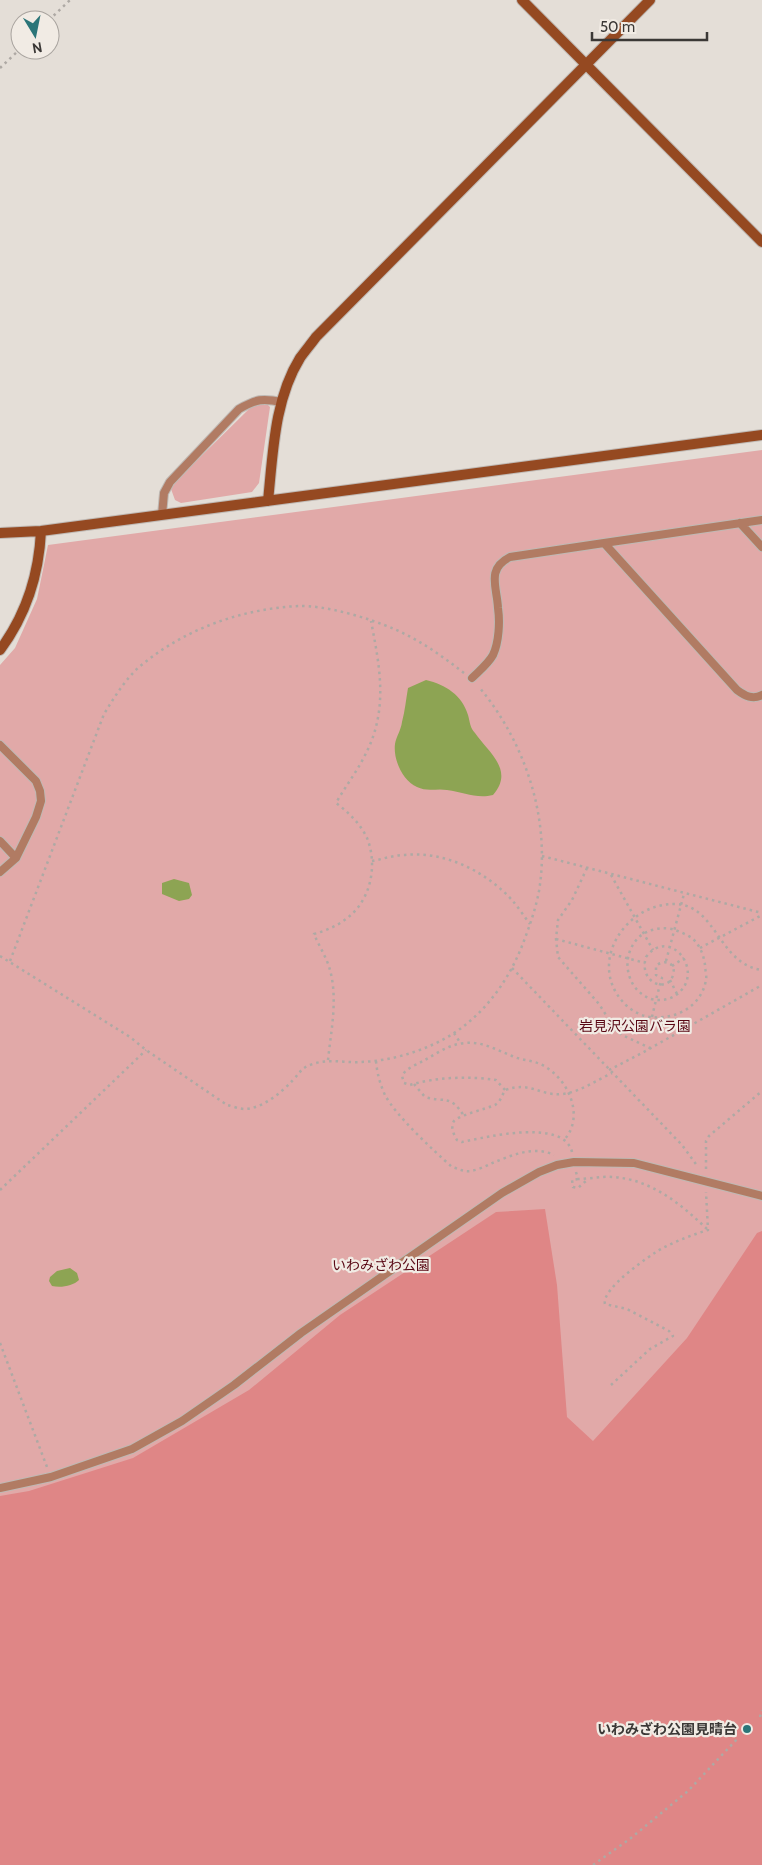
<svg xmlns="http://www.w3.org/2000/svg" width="762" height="1865" font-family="Cabin,'Noto Sans JP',sans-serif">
  <rect width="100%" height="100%" fill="#e4ded7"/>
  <!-- green -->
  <path fill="#e1a9a8" d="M265,402L270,407L259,483L252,492L181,503L175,500L171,489L177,480L249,409L256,404Z
    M762,450V1865H0V665L15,648L37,599L48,545Z"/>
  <!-- forest -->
  <path fill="#df8686" d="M545,1209L557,1285L567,1417L593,1441L687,1338L757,1233L762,1231V1865H0V1496L29,1491L133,1458L249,1390L340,1315L496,1212Z"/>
  <!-- water -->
  <path fill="#8da453" d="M426,680C446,685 462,695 468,715C470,722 470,728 475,733C488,752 515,770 493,795C476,799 464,792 447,790C437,788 427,792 417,787C403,781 393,760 395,744C396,737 401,730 402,722C405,711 406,699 408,688Z
    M174,879L189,883L192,895L189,899L179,901L162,894V883Z
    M70,1268L77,1273L79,1280C73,1286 61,1288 52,1286L49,1281L50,1277L57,1271Z"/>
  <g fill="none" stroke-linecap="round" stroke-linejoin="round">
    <defs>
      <path id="lane" d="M162,515L164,493L170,482L239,409C257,399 262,398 282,402
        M762,520L604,543L737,690C745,696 753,700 762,695
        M740,523L762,547
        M472,678C479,671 488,664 493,655C499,642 500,622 498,608C497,587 486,569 510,557L604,543
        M0,745L36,781L40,791L41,801L36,817L16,858L0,872
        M0,841L16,858
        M0,1488L51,1477L132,1449L182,1421L234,1385L301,1333L502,1193L539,1172L557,1165L574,1162L634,1163L762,1196"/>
      <path id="secondary" d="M522,0L762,242
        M268,501C273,454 274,400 300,358C305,351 311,344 316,337L650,0
        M0,533L41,531L762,435
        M0,650C26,615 39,574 41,531"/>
    </defs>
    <!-- lane casing -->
    <use href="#lane" stroke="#bfb9b4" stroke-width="10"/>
    <!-- secondary casing -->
    <use href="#secondary" stroke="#bfb9b4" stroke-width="12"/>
    <!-- path -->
    <path stroke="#aea9a4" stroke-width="2.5" stroke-dasharray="2.5 4" stroke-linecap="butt" d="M49,20L70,0
      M0,68L20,49
      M542,856L762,913
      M372,861C383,859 394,855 405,855C445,851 485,871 512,900C518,907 524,916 530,924
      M587,868L572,900L558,920L556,939L558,957L599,1004L615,1029L622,1035L650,1048
      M611,875L653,950
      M556,939L645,963
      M700,948L762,915
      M0,956L130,1037L146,1050L227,1105C232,1106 239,1109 245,1109C263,1108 281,1093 293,1080C302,1070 302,1067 316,1063C331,1059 346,1063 361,1062C392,1061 428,1050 454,1033C488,1011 512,975 525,938C531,922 536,907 539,891C551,819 525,742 479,687
      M10,961L104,714C114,698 124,681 138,668C182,630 240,609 298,606C325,605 369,618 394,629C420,640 442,656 464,673
      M666,961L684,894
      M672,966L684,958
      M512,968L682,1145L698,1167
      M670,980L677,994
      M652,1017C655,1004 658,991 662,978L656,975V966C663,959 677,962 673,975C668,994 638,983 646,957C670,925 707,973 676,995C669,1000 660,1001 651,999C640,995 632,986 629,975C625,961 629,947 639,937C648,929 664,926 675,930C681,932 687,935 692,938C700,945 704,956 705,965C705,970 707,976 706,980C701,1009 671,1022 645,1016C637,1014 628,1008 623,1002C587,962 626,903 675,904C717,905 718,964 762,970
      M454,1033L461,1044
      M328,1060C331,1031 338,999 330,970C327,958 319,946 314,934C325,931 337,926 346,919C371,901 378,865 367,838C360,823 348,812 336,803C345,787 356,773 364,757C389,711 380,668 371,621
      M376,1061C377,1073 380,1084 385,1095C396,1116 434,1151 452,1167C459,1169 464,1172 471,1171C477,1170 484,1167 490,1164C510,1156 533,1145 554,1155
      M609,1070L642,1053L762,985
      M414,1084L425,1097C446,1103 450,1094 464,1116
      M505,1090L496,1080C470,1076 436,1077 410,1085L404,1083L402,1076C406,1068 416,1065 423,1061C436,1054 449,1044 465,1043C482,1041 497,1050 512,1056C523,1061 534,1060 544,1066C569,1080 585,1117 564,1140
      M572,1152C564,1118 486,1137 462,1142L457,1140C454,1135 450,1127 454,1121C459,1115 486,1109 495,1105L499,1102L505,1090C531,1081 539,1096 562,1094C578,1093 597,1080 612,1073
      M706,1169V1141L709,1136L762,1091
      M576,1172L578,1179C589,1179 601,1176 612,1177C651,1179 681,1204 708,1230
      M578,1179L572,1180L573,1187L578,1188L587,1180
      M0,1190L146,1050
      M0,1343L47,1467
      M611,1385L650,1349L673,1336L669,1331L627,1309L605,1304C601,1289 649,1256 661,1249C676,1241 692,1235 708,1230L706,1192
      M760,1717L762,1710
      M593,1865L631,1838L688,1791L739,1737"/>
    <!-- lane -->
    <use href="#lane" stroke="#b17b63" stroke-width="8"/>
    <!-- secondary -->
    <use href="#secondary" stroke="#954921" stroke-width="10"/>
  </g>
  <!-- markers -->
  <circle fill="#2b7578" stroke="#f1ebe4" stroke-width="2" cx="747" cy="1729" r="5"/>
  <g text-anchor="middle" stroke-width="4.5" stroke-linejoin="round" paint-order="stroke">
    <!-- park labels -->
    <g font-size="14" fill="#590714" stroke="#f1ebe4">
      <text x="635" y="1031">岩見沢公園バラ園</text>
      <text x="381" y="1270">いわみざわ公園</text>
    </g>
    <!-- poi labels -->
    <g font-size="14" font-weight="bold" fill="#3b3836" stroke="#f1ebe4" text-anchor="end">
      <text x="737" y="1734">いわみざわ公園見晴台</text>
    </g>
  </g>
  <!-- north arrow -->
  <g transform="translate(35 35) rotate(170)"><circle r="24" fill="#f1ebe4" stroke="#a8a39e"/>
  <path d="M0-4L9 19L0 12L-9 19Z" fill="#2b7578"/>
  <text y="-8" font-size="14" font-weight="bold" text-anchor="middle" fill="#3b3836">N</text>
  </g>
  <!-- scale -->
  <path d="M592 32v8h115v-8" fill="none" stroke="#3b3836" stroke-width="2.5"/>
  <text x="600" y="32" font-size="15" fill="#3b3836" stroke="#f1ebe4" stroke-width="4" paint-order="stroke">50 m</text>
</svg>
